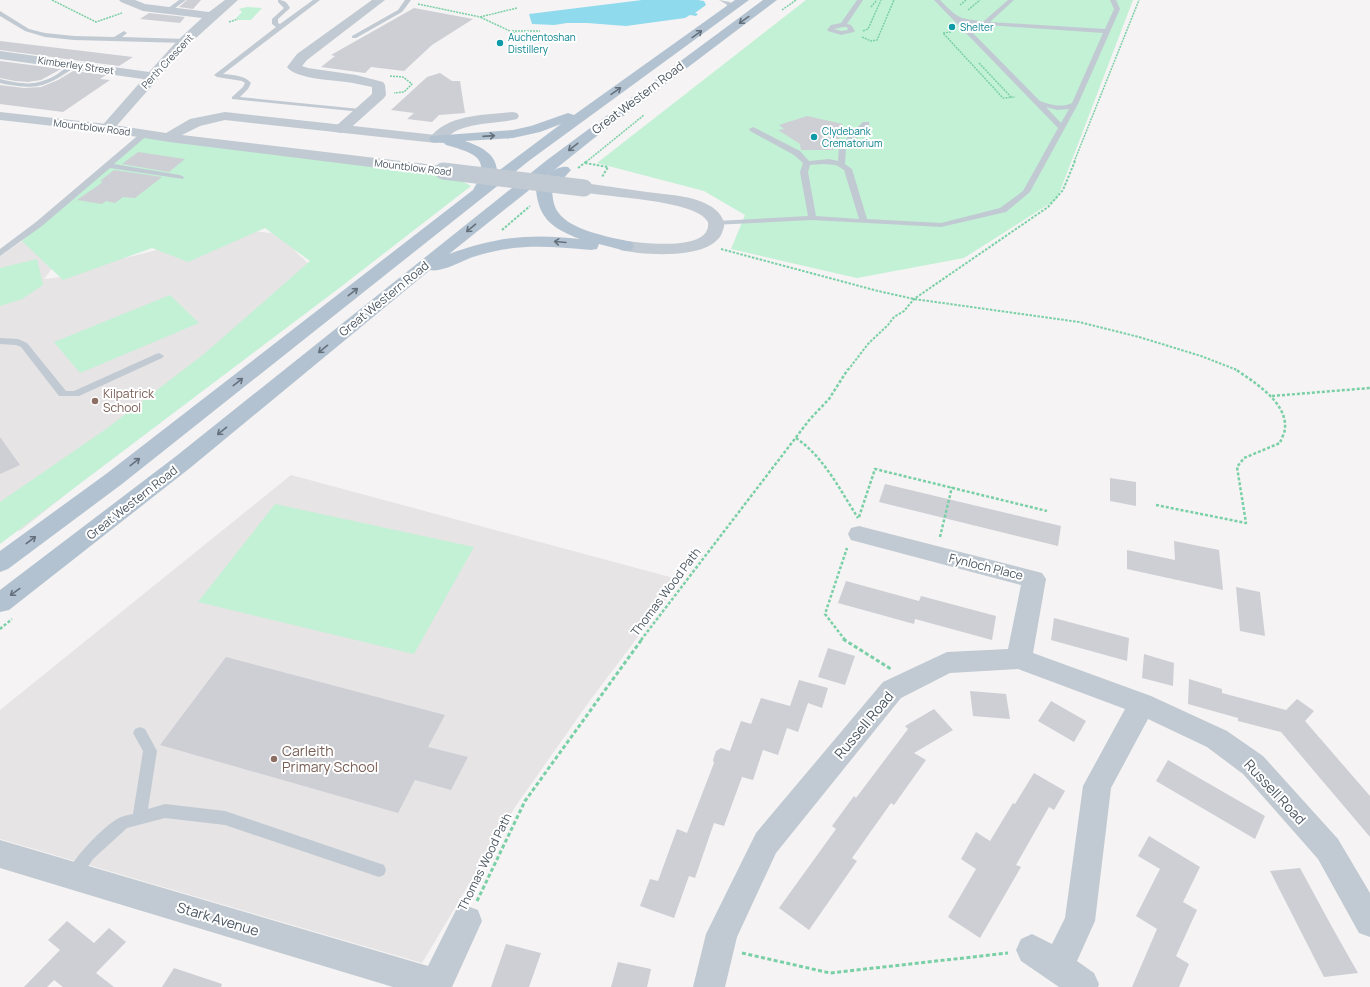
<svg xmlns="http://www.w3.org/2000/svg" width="1370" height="987" font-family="Manrope,sans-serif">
  <rect width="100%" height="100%" fill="#f5f3f3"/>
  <!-- education -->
  <path fill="#e6e4e5" d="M253,231L279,234L291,237L295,251L311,266L90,475L20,531L0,523V256L34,233L78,234L44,279L71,276L124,256L125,258L176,245Z
    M291,475L681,580L591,699L515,807L422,963L0,839V710Z"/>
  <!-- green -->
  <path fill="#c3f1d5" d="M806,0H1133L1057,199L964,258L857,278L731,249L745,215L704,191L597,163Z
    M247,7L262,8L251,20H239L236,18L242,12L239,9Z
    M145,134L443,171L471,186L338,289L0,544V502L106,429L204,354L310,261L265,228L188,262L152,248L63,280L22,241L39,224Z
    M37,259L43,285L22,299L0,306V268Z
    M170,295L199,323L80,373L54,342Z
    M275,504L474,547L414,654L198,602Z"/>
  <!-- water -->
  <path fill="#90daee" d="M642,0H698L704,1L706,5L695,13L698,14L696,16L690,15L685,18L626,26L587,23H567L554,25L532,24L529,14Z"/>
  <!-- building -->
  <path fill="#cdcfd5" d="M187,0H201L193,9L179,7Z
    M414,8L473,19L432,45L404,71L371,67L365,73L321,67L335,56L331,55Z
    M149,13L185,17L180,23L140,19Z
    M0,41L133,57L119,66L0,50Z
    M0,61L61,69L41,80L28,82L15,81L0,78Z
    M73,71L106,75L100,79L110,80L63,112L0,104V85L24,88L41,87L58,80Z
    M440,73L452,81H460L465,113L439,115L432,122L407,119L414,113L391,110L427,77Z
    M807,116L843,124L839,127L848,130L832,144L833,150H801L800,144L778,130L784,129L779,125Z
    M138,152L185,159L169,172L122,164Z
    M114,170L162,177L135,198L123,197L115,203L106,201L102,204L77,200L103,182L100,181Z
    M0,437L20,465L0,474Z
    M1110,478L1136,482V506L1110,501Z
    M885,484L1061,526L1058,546L879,502Z
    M1174,541L1219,550L1223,590L1127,569V550L1175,560Z
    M846,581L919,601L921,596L996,616L992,640L915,619L914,624L838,603Z
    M1236,587L1260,592L1265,636L1240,631Z
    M1054,618L1129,638L1127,661L1051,640Z
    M828,648L855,656L845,685L818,677Z
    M1144,654L1174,663L1173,686L1142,678Z
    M226,657L445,715L428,747L468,757L451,790L415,780L398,813L160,745Z
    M1189,679L1222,689V693L1286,710L1297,699L1314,711L1305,721L1370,796V837L1281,732L1238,721V718L1188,704Z
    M799,680L828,688L822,708L808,703L798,732L787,728L778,755L763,750L753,780L742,777L724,826L714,823L695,878L689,876L674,918L640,906L650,879L658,881L677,829L687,833L714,763L713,760L716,751L721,748L730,751L741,721L751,724L761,698L790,706Z
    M970,691L1006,694L1010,719L973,716Z
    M1051,701L1086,721L1074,742L1038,721Z
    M934,709L953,730L914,753L926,760L894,805L891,803L852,858L857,861L809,930L779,908L836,829L832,826L854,796L856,798L908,729L905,726Z
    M1168,760L1265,816L1255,839L1156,781Z
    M1034,773L1065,791L1054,810L1049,807L1016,865L1021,867L980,938L948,917L976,869L961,859L976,832L990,841L1013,803L1015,804Z
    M1149,836L1200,867L1183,902L1197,910L1176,956L1189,964L1179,987H1132L1157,929L1136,916L1160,869L1138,856Z
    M1300,868L1332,927L1358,973L1324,977L1270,871Z
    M67,921L94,943L109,928L126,942L96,973L114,987H63L54,980L47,987H24L60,950L48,940Z
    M506,944L541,953L529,987H491Z
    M618,962L651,969L647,987H611Z
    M174,968L222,984L221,987H162Z"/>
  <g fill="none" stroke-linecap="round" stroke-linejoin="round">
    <!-- path-far3 -->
    <path stroke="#7ad0a6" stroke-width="1.5" stroke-dasharray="2 1" stroke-linecap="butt" d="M52,0L96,22L122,13
      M418,4L480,17
      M960,5L966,0
      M871,7L877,0
      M517,8L480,17L527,39
      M782,10L796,0
      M968,10L980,0
      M229,22L238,19
      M512,31H540
      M863,31L868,29L881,0
      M951,32L943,33L1003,98L1015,97
      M862,37L871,41L877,40L894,0
      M979,63L1011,97
      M390,76L403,77L412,84L404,92L394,93
      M586,162L644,115
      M1074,162L1139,0"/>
    <!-- path-far2 -->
    <path stroke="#7ad0a6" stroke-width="2" stroke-dasharray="2.5 1.5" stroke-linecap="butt" d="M585,163L608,167L602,177
      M578,168L587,161
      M502,230L530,206
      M721,249L878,291L914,299L1079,322L1139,337L1201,356L1237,370
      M848,370L868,344L888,325L894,317L904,311L914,299L1048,207L1063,190L1075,161"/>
    <!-- path-far1 -->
    <path stroke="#7ad0a6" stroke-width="2.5" stroke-dasharray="3 2" stroke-linecap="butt" d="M1272,396L1370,388
      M796,438C824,457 840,490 858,518
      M1156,505L1246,523L1237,467L1244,458L1280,443C1281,439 1285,433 1285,428C1287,402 1254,382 1235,369
      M859,517L875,469L1047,511
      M940,537L952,487
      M0,629L12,619
      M641,640L810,419L829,399L848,369
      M845,640L825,614L847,548"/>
    <!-- path -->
    <path stroke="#7ad0a6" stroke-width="3" stroke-dasharray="4 2.5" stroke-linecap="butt" d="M843,639L891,669
      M477,901L525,801L642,639
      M742,953L830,973L1008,953"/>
    <!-- service -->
    <path fill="#c1cad2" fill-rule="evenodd" d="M179,0H186L171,11H167V9Z
      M278,0C284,0 287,2 290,8L278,19V23L280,24L313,0H320L223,74C233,75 244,75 251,83L248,89L240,97L360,109L363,111L362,112L232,99V97L243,87L245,83L242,81L217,77L214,75L276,27L272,24V19L284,8L278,2Z
      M405,0H411L402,12L356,38H352V36L398,10Z
      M719,0L730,2L734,8L729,9L726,4Z
      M857,0H863L847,24L851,25L855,31L854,32L841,35L828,31L827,30L831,25L841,23ZM843,27H847L848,30L841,31L834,29Z
      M934,0H940C958,18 958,19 984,21L1008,0H1014L990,22L1105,29L1114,9L1110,0H1116L1120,9L1078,104L1030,192L1006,212L941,227L812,220L713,225V221H716L808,216L800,172L803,163L794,155L750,131L749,129L753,127L800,151L809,161L829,159L838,161L839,146L863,122H869V126L846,148L845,164L852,169L867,219L941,223L1000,208L1023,191L1058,128ZM962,22L980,25L983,27L987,25L1103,33L1072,103C1061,108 1051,105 1040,101ZM1046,107L1057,110L1069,109L1061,123ZM823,164L836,165L844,170L859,219L816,216L808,172L810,165Z
      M0,11L29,29L45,33L74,36L114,37L124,31L127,33L122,37L186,39L189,41L186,43L74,40L45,37L25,31L0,16Z
      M75,63L78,65L77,66C45,87 38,91 0,83V79C22,84 35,87 56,75C62,71 68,65 75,63Z
      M142,132H145L149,134L114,164L180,175L184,177L183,179L110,168L42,226L0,256V249L36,222Z
      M0,338L18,339L27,343L66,391H74L156,354L159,353L164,356L162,358L79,396H59L21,347L16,345L0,344Z
      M140,727L145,729L157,751L148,809L165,804L225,811L384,865L386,870L384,875L379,877L225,825L165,818L127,828L93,859L79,880L74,882L69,880L66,875C75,856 100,830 117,819C122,816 128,815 133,814L143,751L133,733L135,729Z"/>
    <!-- minor -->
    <path fill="#c1cad2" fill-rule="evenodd" d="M119,0H135L145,4L209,12L225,0H238L186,47L112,131L107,132L102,131L100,128L143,79L0,59V51L149,72L177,41L202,18L143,11L121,2Z
      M372,0H385L307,60L302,66L308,68L356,75L383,82L385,85L386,95L384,98L346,132L341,133L336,132L334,129L336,126L372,94V87C366,86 359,84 353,83C338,80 296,80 287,67L297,54Z
      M512,112L517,113L519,116L517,119C497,124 477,122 458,130C448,134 443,145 431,142L429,139C446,114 485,115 512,112Z
      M859,526L1042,573L1046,579L1033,653L1151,696L1227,731L1263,756L1338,839L1370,893V937L1359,933L1318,859L1243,774L1207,747L1148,719L1111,788L1095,921L1077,961L1094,973L1099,984L1098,987H1059L1021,961L1016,950L1021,939L1032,934L1052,944L1065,918L1083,786L1125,709L1018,669L950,673L901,698L776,853L737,937L725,987H693L706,934L756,833L883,682L947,652L1008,649L1021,585L851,540L848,534L851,528Z
      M0,840L428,966L456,910L467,906L478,910L482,921L452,987H393L0,868Z"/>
    <!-- tertiary -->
    <path fill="#c1cad2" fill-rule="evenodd" d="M0,112L107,124L166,133L190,119L225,112L436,135L441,136L443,139L441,142L436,143L225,120L200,126L182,135L443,166L448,168L451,171L448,174L443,176L169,142L107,132L0,120Z
      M584,183C605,186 626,189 647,192C669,195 693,195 712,207C719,212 727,221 723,230C722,233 720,238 717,240C699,259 643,255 620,250L618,246L620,242L626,241C643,243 712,252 708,222C696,199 605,198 578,191L576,188L578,185Z"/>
    <!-- primary -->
    <path fill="#b3c2d1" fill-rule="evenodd" d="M735,0H749L530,160L122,484L8,569L0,572V551L106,474L473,190C493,158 474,153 446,145L444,143L431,142L429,139L431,136L513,130L531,126L568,113L574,115ZM561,124L497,172C497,154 480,146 465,141L513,138L540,132Z
      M763,0H777L593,139L449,254C497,237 530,233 580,239C554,229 539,220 536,190C543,180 555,164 568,167L571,170L552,191C553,198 553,205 558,212C571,231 610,237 632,242L634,246L632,250L626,251L599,244L597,249L591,250C548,246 515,243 473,257C462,261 441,273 430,270L190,468L9,610L0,612V590L175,457L547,160Z"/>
    <!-- tertiary-bridge -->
    <path stroke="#c1cad2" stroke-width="17" d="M443,171L584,188"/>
  </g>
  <!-- one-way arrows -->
  <defs><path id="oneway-shaft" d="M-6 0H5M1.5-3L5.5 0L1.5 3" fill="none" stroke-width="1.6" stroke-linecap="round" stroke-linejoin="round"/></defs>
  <g stroke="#64717d">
    <use href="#oneway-shaft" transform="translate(744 20) rotate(144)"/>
    <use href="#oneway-shaft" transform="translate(697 34) rotate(-36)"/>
    <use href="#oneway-shaft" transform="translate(616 91) rotate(-35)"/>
    <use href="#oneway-shaft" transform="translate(489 136) rotate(-4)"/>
    <use href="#oneway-shaft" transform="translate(573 147) rotate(142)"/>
    <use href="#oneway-shaft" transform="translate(471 228) rotate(140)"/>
    <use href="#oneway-shaft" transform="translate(560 242) rotate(-175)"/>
    <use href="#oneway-shaft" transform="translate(353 292) rotate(-38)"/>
    <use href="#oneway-shaft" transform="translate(323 349) rotate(141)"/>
    <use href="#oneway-shaft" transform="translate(238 382) rotate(-38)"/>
    <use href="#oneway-shaft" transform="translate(222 431) rotate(141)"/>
    <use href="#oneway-shaft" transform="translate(135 462) rotate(-38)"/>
    <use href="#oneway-shaft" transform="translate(31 540) rotate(-37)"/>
    <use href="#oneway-shaft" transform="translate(15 592) rotate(144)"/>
  </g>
  <!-- markers -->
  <g fill="#0f9aa8" stroke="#fff" stroke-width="1.5">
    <circle cx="952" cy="27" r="4"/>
    <circle cx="500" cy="43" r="4"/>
    <circle cx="814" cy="137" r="4"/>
  </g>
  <g fill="#8d6e63" stroke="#fff" stroke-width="1.5">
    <circle cx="95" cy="401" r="4"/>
    <circle cx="274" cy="759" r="4"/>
  </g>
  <g text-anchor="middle" stroke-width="4" stroke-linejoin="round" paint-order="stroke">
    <!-- far-culture labels -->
    <g font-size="10" fill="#0d838f" stroke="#fff" text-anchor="start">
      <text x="960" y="31">Shelter</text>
      <text x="508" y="41">Auchentoshan<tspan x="508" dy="12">Distillery</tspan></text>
      <text x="822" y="135">Clydebank<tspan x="822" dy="12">Crematorium</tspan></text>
    </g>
    <!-- far-street labels -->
    <g font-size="10" fill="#4a5661" stroke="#fff">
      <text transform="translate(167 61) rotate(-47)" y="4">Perth Crescent</text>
      <text transform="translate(76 65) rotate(8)" y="4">Kimberley Street</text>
      <text transform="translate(92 127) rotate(7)" y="4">Mountblow Road</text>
      <text transform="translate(413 167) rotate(7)" y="4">Mountblow Road</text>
    </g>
    <!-- street labels -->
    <g font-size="12" fill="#4a5661" stroke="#fff">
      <text transform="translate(638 98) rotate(-37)" y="4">Great Western Road</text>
      <text transform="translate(384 299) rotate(-39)" y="4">Great Western Road</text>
      <text transform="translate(132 503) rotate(-38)" y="4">Great Western Road</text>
      <text transform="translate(986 567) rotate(14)" y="4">Fynloch Place</text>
      <text transform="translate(666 592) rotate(-53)" y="4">Thomas Wood Path</text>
      <text transform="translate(485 862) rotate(-64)" y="4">Thomas Wood Path</text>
    </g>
    <!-- education labels -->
    <g font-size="12" fill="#785e54" stroke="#fff" text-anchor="start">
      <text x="103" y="398">Kilpatrick<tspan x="103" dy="14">School</tspan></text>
    </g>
    <!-- near-street labels -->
    <g font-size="14" fill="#4a5661" stroke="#fff">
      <text transform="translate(864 725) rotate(-50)" y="5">Russell Road</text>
      <text transform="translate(1275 792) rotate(47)" y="5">Russell Road</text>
      <text transform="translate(218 919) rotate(17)" y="5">Stark Avenue</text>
    </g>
    <!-- near-education labels -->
    <g font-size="14" fill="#785e54" stroke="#fff" text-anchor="start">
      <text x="282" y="756">Carleith<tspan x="282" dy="16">Primary School</tspan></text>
    </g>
  </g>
</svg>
